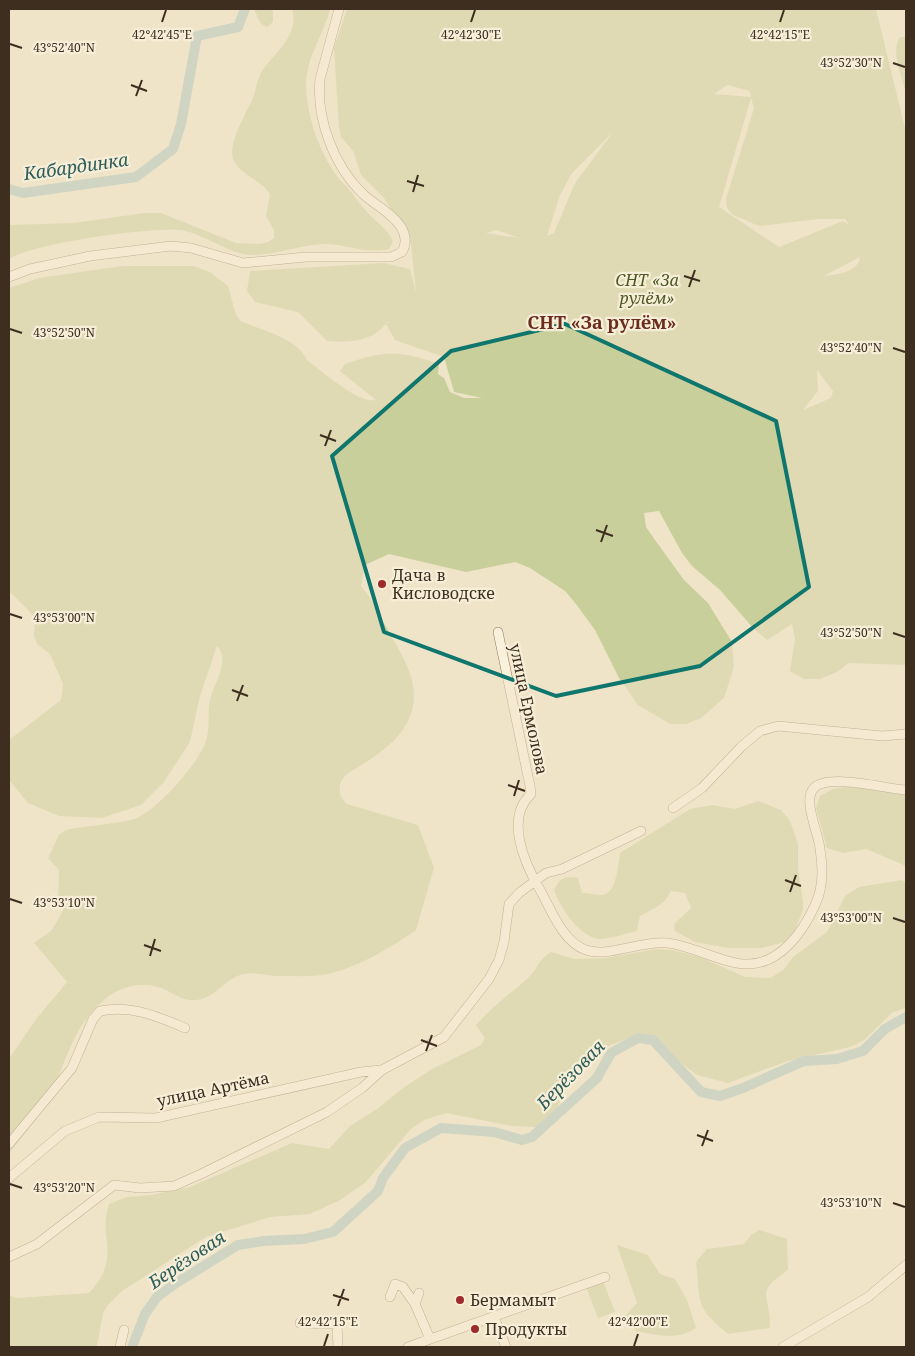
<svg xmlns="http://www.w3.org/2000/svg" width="915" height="1356" font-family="'Noto Serif',serif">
  <rect width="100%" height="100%" fill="#f0e4c8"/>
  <!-- green -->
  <path fill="#c9cf9b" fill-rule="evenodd" d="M254,9H273V22L267,27L260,23Z
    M292,9H330C325,31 310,52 307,74C302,107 321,161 344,184C353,193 359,204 368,213C377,223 388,229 393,241L389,249C365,254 349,245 326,244C304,244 276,255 251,255C230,255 201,232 180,230C149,227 34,243 9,259V225L74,223L144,213H161L236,243L259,244L268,242L274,238V230L266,216L270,194C261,180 241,175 234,161C226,146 246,114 252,100C256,91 257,79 262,71C275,52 300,35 292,9Z
    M347,9H876L906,132V665L849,663L837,672L820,679H804L790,671L795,639L792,624L767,640L754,629L720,590L692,566L682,553L659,511L644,513L646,527L655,540L684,580L708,603L732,642L734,667L724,698L701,718L686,724H670L638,705L619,678L595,630L576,604L565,591L530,568L515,562L466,572L389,554L365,565L361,586C375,602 375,608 385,625C402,656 426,687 407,723C397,742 377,755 360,766C355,769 347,773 344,777C337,786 339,797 347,804L418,825L434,868L416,930C390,948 359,967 328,974C314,977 297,976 283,976C270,977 257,972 245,974C226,976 216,999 196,1000C184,1001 177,996 168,991C147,980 121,985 104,1000C77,1023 71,1047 58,1077C46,1105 28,1131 9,1153V1059L37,1018L67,982L34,943L52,930L66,905L58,902L59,870L48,858L59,835L66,830C88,825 112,825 134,819C155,813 203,759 207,738C210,724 207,709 211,696C216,680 230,660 217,646L200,696L190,742L163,783L141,805L102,818L59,816L28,803L9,780V740L61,700L63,684L50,654L37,644L34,636L35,620L31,613L9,591V288L39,278L122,266H194L210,272L228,286L236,315L241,321C261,330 298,338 307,360C322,371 358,404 376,400L340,371L345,364C384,350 400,350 439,364L438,374L444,378L450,392L464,398H482L454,392L444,357L395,340L386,324L390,321L387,322C373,342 349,343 327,341L298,312L255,302L247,291L250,271L384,263L410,269L416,292L411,244L384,198L361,175L353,151L341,137L339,128L334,48ZM727,85L750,91L751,97L714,94ZM751,98L754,108L726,199L727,208L733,215L759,226L819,219H845L849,225L843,221L779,247L719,207ZM613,132L575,183L554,233L547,236L560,195L572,173ZM497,230L519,238L486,233ZM860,257C858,273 837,274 824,276ZM817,370L833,391L831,398L803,410L818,391Z
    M900,37H906V93C902,76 890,52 900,37Z
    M849,786L906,793V866L866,849L843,853L827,848L816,808L820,796L833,789Z
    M758,801L781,810L790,821L798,844V869L803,901V909L795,931L785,942L762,948H728L695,942L675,931L674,924L691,908L685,893L671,891C665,905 653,909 640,916L637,931C628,933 607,940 598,939C578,935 560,907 554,890C559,879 565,875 578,878L582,893C588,893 596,895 602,895C617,894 618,864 620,853L690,809L712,805L735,809Z
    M902,880L906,883V1008L893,1012L864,1040L850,1047L788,1061L728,1083L697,1075L678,1061L658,1039L644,1034L636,1035L599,1050L586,1059L567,1084L555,1113L536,1127L511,1126L446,1113L424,1120L411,1129L366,1182L340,1200L310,1214L270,1217L206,1237L122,1291L107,1306L103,1313L97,1347H9V1295L17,1298L89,1293C123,1257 97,1240 109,1204L127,1197L151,1195L190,1187L292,1143L329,1149L350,1126L377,1109L403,1088L432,1069L481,1045L485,1038L476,1025C492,1007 510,994 528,978C537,969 540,958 551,952L574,959L606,958L656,949L672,950L700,957L745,977L771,978L784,969L793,957L827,932L845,896L859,887Z
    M760,1230L787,1239L788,1270C753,1294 771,1294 770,1328L728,1334C693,1306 701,1301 696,1262L707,1249L744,1244L751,1235Z
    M617,1245L648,1255L660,1274L675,1279L687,1300L696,1328C677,1341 657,1335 636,1331L625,1316L637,1303Z
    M603,1281L615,1312L598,1318L586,1287Z"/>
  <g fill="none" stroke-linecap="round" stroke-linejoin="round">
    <!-- river -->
    <path stroke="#a9c4bc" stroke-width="10" d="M9,189L23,193L136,177L173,149L181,124L197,36L238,27L245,9
      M132,1347L145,1314L157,1297L176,1283L238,1245L264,1241L304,1239L333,1232L378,1191L383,1178L405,1148L441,1128L494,1132L522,1140L532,1137L597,1078L611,1053L638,1038L653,1040L701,1092L720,1096L743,1088L804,1061L837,1059L863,1051L885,1029L906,1017"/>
    <defs>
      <path id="minor" d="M9,277L30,269L90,256L171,246L191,248L243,263L306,257H391L402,252C407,243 406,235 401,227C392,213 375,205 363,194C334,166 316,119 320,79L339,9
        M498,632L530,786L531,794C505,818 524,862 539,888C550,907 562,942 586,950C608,958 642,940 667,943C691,945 726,965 748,964C780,964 803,932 815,905C823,889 823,867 820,849C819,834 802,800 814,788C829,773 886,789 906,790
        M673,808L702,788L741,747L760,731L778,726L882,736L906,734
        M9,1144L72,1068L93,1019L100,1011C131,1005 157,1016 185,1028
        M9,1178L65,1131L99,1117L156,1118L361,1072L381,1070
        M9,1257L37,1244L114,1185L140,1188L174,1186L201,1174L327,1112L362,1088L382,1070L444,1037L489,979L499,960L504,942L509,904L519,893L546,873L562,869L641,831
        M419,1293L415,1304L430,1339
        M390,1297L395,1284L403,1287L415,1304
        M494,1317L506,1347
        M300,1323L337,1324L338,1347
        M120,1347L124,1330
        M408,1347L605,1277
        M783,1347L868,1297L906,1265"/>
    </defs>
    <!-- minor casing -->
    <use href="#minor" stroke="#8d765c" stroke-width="10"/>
    <!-- minor -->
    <use href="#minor" stroke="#faf1dc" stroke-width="9"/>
  </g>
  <!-- marked area -->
  <path d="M0 0H915V1356H0ZM565,324L776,421L809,587L700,666L556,696L384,632L332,456L451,351Z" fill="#f0e4c8" fill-opacity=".55" fill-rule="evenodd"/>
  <path fill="none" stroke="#0f766e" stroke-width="4" stroke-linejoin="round" d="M565,324L776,421L809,587L700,666L556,696L384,632L332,456L451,351Z"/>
  <!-- ticks -->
  <path fill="none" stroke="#3d2e20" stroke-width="2" d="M162,22L166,10M471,22L475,10M780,22L784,10M10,44L22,48M893,63L905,67M131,85L147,91M136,96L142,80M407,181L424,186M413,192L418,175M684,276L700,281M689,287L695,270M10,329L22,333M893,348L905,352M320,435L336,441M325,446L331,430M596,530L613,536M601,542L607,525M10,614L22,618M893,633L905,637M232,690L248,696M237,701L243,685M508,785L525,791M514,796L519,780M785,880L801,886M790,892L796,875M10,899L22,903M893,918L905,922M144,945L161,951M150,956L155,939M421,1040L437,1046M426,1051L432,1035M697,1135L713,1141M702,1146L708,1130M10,1184L22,1188M893,1203L905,1207M333,1295L349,1300M338,1306L344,1289M324,1346L328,1334M634,1346L638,1334"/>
  <!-- markers -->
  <g fill="#9e2a2b" stroke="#f7eed8" stroke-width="2">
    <circle cx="382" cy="584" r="5"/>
    <circle cx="460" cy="1300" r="5"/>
    <circle cx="475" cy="1329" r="5"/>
  </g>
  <g text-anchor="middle" stroke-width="4.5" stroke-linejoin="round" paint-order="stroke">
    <!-- park labels -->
    <g font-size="16" font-style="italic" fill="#4d5a26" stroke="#f7eed8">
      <text x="647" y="286">СНТ «За<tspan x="647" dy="18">рулём»</tspan></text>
    </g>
    <!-- poi labels -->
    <g font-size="16" fill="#3d2e20" stroke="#f7eed8" text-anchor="start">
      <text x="392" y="581">Дача в<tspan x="392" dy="18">Кисловодске</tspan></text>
      <text x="470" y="1306">Бермамыт</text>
      <text x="485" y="1335">Продукты</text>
    </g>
    <!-- street labels -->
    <g font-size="16" fill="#3d2e20" stroke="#f7eed8">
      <text transform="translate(529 709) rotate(78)" y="6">улица Ермолова</text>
      <text transform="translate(213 1089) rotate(-12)" y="6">улица Артёма</text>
    </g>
    <!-- water labels -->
    <g font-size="18" font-style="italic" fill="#2f5d5a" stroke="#f7eed8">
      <text transform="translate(76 167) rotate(-8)" y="6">Кабардинка</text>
      <text transform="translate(571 1075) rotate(-46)" y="6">Берёзовая</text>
      <text transform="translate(187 1260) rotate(-34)" y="6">Берёзовая</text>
    </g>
    <!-- neighbourhood labels -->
    <g font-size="18" font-weight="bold" fill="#6b2e1e" stroke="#f7eed8">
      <text x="602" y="329">СНТ «За рулём»</text>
    </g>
  </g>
  <g font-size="12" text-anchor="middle" fill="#3d2e20" stroke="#f7eed8" stroke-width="4.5" stroke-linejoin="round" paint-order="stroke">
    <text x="162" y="39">42°42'45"E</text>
    <text x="780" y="39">42°42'15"E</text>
    <text x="471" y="39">42°42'30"E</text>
    <text x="64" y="52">43°52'40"N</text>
    <text x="851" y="67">43°52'30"N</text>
    <text x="64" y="337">43°52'50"N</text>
    <text x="851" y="352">43°52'40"N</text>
    <text x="64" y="622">43°53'00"N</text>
    <text x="851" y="637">43°52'50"N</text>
    <text x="64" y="907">43°53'10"N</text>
    <text x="851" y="922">43°53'00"N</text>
    <text x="64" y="1192">43°53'20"N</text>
    <text x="851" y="1207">43°53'10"N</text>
    <text x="328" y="1326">42°42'15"E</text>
    <text x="638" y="1326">42°42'00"E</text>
  </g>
  <!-- border -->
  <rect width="915" height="1356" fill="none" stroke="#3d2e20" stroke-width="20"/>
</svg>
